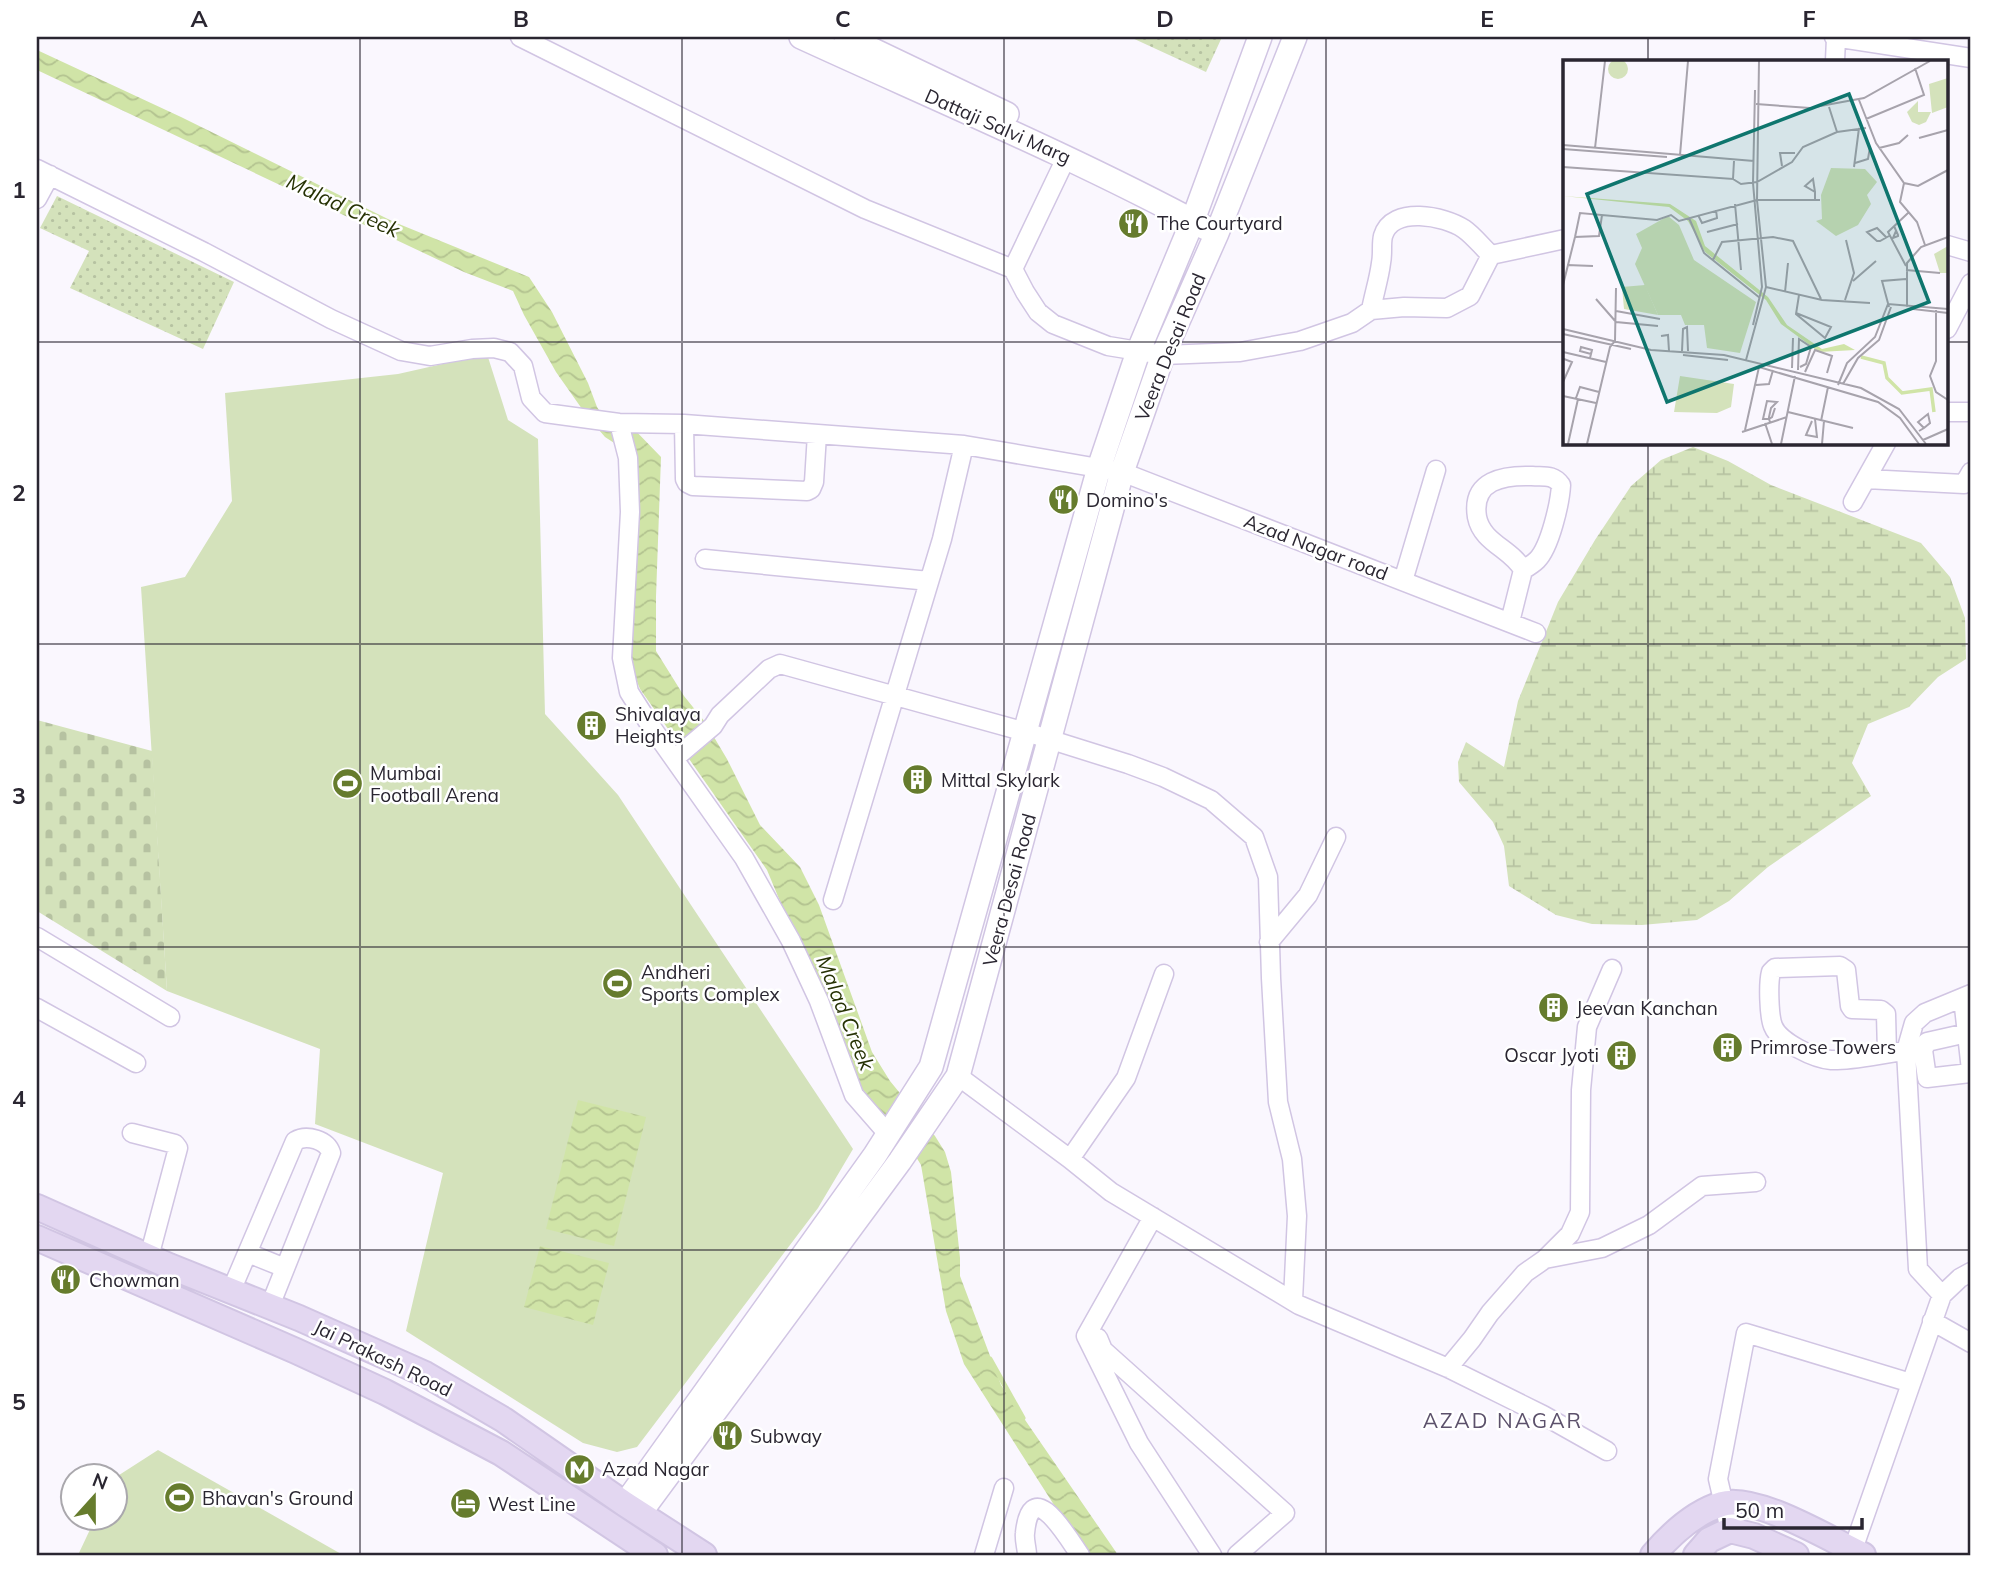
<svg xmlns="http://www.w3.org/2000/svg" width="2008" height="1592" font-family="Mulish,sans-serif">
  <defs>
    <pattern id="green-dots" width="8" height="8" patternUnits="userSpaceOnUse" patternTransform="scale(1.75)"><rect width="8" height="8" fill="#d4e2bb"/><path d="M2 2h.1M6 6h.1" fill="none" stroke="#b6c2a1" stroke-width="1.8" stroke-linecap="round"/></pattern>
    <pattern id="wetland-marsh" width="20" height="14" patternUnits="userSpaceOnUse" patternTransform="scale(1.75)"><rect width="20" height="14" fill="#d4e2bb"/><path d="M1 5h8M5 5V1M11 12h8M15 12V8" fill="none" stroke="#b6c2a1"/></pattern>
    <pattern id="cemetery-stones" width="16" height="16" patternUnits="userSpaceOnUse" patternTransform="scale(1.75)"><rect width="16" height="16" fill="#d4e2bb"/><path d="M2 7V4a2 2 0 0 1 4 0v3zM10 15v-3a2 2 0 0 1 4 0v3z" fill="#b6c2a1"/></pattern>
    <pattern id="water-waves" width="16" height="10" patternUnits="userSpaceOnUse" patternTransform="scale(1.75)"><rect width="16" height="10" fill="#d0e4a7"/><path d="M0 5q4-4 8 0t8 0" fill="none" stroke="#b3c390"/></pattern>
  </defs>
  <rect width="100%" height="100%" fill="#faf7fe"/>
  <!-- green -->
  <path fill="url(#green-dots)" d="M1130,37H1222L1206,72Z
    M57,196L234,282L203,349L70,288L89,251L40,228Z"/>
  <!-- wetland -->
  <path fill="url(#wetland-marsh)" d="M1693,447L1728,461L1771,485L1921,543L1950,577L1965,618L1966,659L1938,677L1909,707L1868,724L1852,763L1871,796L1768,867L1729,901L1697,920L1642,925L1592,924L1556,915L1509,886L1504,846L1493,822L1459,782L1458,762L1466,742L1504,767L1518,701L1558,602L1595,540L1631,486L1661,460Z"/>
  <!-- cemetery -->
  <path fill="url(#cemetery-stones)" d="M37,720L152,751L167,991L37,911Z"/>
  <!-- pitch -->
  <path fill="#d4e2bb" d="M487,354L508,420L538,439L545,714L618,795L853,1149L818,1208L637,1447L617,1452L583,1443L406,1331L443,1173L315,1124L320,1049L167,991L141,587L185,577L232,501L225,393L398,374Z
    M158,1450L343,1555H78L95,1519L116,1518V1477Z"/>
  <!-- water -->
  <path fill="url(#water-waves)" d="M37,50L181,117L394,222L529,277L552,312L588,383L597,407L604,418L631,426L661,457L656,597V651L684,696L705,722L727,759L760,825L800,867L819,905L872,1052L890,1081L935,1136L945,1152L951,1172L960,1258V1276L1001,1385L1118,1555H1086L964,1364L946,1311L921,1165L905,1139L888,1120L861,1096L767,870L640,689L629,662L634,456L605,437L587,416L556,372L524,315L513,291L464,272L37,70Z
    M578,1100L646,1117L614,1246L546,1229Z
    M540,1246L609,1263L593,1325L524,1307Z"/>
  <g fill="none" stroke-linecap="round" stroke-linejoin="round">
    <!-- stream -->
    <path stroke="#d0e4a7" stroke-width="5" d="M990,1359L1023,1418"/>
    <defs>
      <path id="minor" d="M520,37L865,209L1013,269L1067,156
        M1834,37L1971,58
        M1835,61L1836,38
        M37,169L204,252L331,319L401,351L430,356L472,349L494,348L510,352L523,366L531,398L545,413L619,423L684,424L964,445L1122,472L1536,633
        M37,199L50,175
        M1947,245L1971,252
        M1013,269L1025,292L1038,312L1053,324L1108,346L1163,355L1240,352L1300,341L1352,323L1371,310L1404,307L1447,308L1470,296L1491,255L1565,239
        M1371,310C1374,294 1379,279 1381,263C1383,254 1381,244 1383,236C1392,205 1445,216 1464,229C1474,236 1482,247 1491,255
        M1947,329L1971,283
        M1947,412H1971
        M619,423L628,458L630,512L622,658L629,692L650,725L744,858L791,941L819,1001L854,1095L888,1134
        M684,424L685,479L687,483L693,486L807,491L811,489L814,482L817,434
        M1866,479L1964,484L1971,472
        M1853,502L1886,443
        M705,559L929,581
        M1403,581L1436,470
        M1510,622L1523,570C1512,549 1482,543 1477,517C1471,480 1504,475 1532,476C1544,477 1553,474 1561,485C1560,503 1550,547 1537,560C1533,564 1528,567 1523,570
        M674,759L713,726L720,715L769,669L780,664L1026,732L1128,764L1163,777L1211,800L1254,837L1268,877L1271,978L1278,1102L1292,1159L1297,1216L1293,1300
        M833,900L942,539L964,445
        M37,937L170,1017
        M1269,942L1308,895L1336,837
        M1963,998L1971,1070L1970,1073L1927,1078L1923,1050L1927,1042L1967,1033
        M37,1008L136,1063
        M1887,1053L1886,1014L1881,1010L1852,1009L1850,1006L1846,970L1840,966L1775,968L1771,972C1768,983 1769,1016 1773,1026C1779,1042 1815,1059 1831,1060C1852,1061 1884,1053 1906,1051
        M958,1076L1070,1159L1111,1192L1299,1305L1448,1368L1543,1415L1607,1451
        M132,1133L175,1144L178,1148L149,1257
        M1070,1159L1126,1078L1164,974
        M1153,1217L1086,1336L1139,1443L1212,1555
        M248,1253L285,1268
        M1545,1259L1602,1248L1649,1225L1702,1186L1756,1182
        M231,1291L295,1141C307,1134 327,1140 331,1153L270,1306
        M1942,1295L1918,1269L1906,1051L1914,1023L1925,1013L1971,994
        M1932,1321L1971,1343
        M1098,1338L1103,1350L1285,1513L1237,1555
        M1448,1368L1472,1339L1490,1313L1525,1273L1545,1259L1570,1234L1580,1212L1581,1090L1587,1027L1612,969
        M1730,1530L1718,1479L1746,1333L1911,1383
        M984,1555L1004,1488
        M1027,1555C1027,1548 1024,1540 1025,1533C1031,1473 1068,1538 1080,1555
        M1851,1555L1942,1295L1960,1278L1971,1272"/>
      <path id="tertiary" d="M801,37C936,99 1074,157 1206,228
        M846,37L1007,114
        M625,1504L875,1155L931,1067L1099,468L1138,352L1193,220L1260,37
        M640,1513L900,1161L958,1076L1122,472L1163,355L1217,233L1295,37"/>
      <path id="secondary" d="M37,1207L169,1266L299,1318L425,1374L504,1420L625,1504L704,1555
        M37,1238L296,1351L385,1392L501,1453L655,1555
        M1653,1555C1671,1534 1695,1512 1722,1504C1756,1494 1831,1540 1863,1555
        M1696,1555L1709,1540L1730,1530L1754,1536L1796,1555"/>
    </defs>
    <!-- minor casing -->
    <use href="#minor" stroke="#d1c5e3" stroke-width="21"/>
    <!-- tertiary casing -->
    <use href="#tertiary" stroke="#d1c5e3" stroke-width="26"/>
    <!-- secondary casing -->
    <use href="#secondary" stroke="#d1c5e3" stroke-width="28"/>
    <!-- minor -->
    <use href="#minor" stroke="#fff" stroke-width="18"/>
    <!-- tertiary -->
    <use href="#tertiary" stroke="#fff" stroke-width="23"/>
    <!-- secondary -->
    <use href="#secondary" stroke="#e3d7f1" stroke-width="24"/>
  </g>
  <!-- grid -->
  <path fill="none" stroke="#2a2631" stroke-width="2" stroke-opacity="0.55" d="M360,37V1555M682,37V1555M1004,37V1555M1326,37V1555M1648,37V61M37,342H1565M1947,342H1971M1648,443V1555M37,644H1971M37,947H1971M37,1250H1971"/>
  <!-- icons -->
  <defs>
    <symbol id="restaurant-disc" viewBox="-11 -11 22 22"><circle r="9.5" fill="#667c2d" stroke="#fff"/><path d="M-5-6h1v4h1v-4h1v4h1v-4h1v5L-1.5 .5V6h-2V.5L-5-1ZM5-6V6H3V1.5H1.5Q1.5-4 5-6Z" fill="#fff"/></symbol>
    <symbol id="building-disc" viewBox="-11 -11 22 22"><circle r="9.5" fill="#667c2d" stroke="#fff"/><path d="M-4-6H4V6H1V3H-1V6H-4ZM-2.5-4.3h1.7v1.8h-1.7ZM.8-4.3h1.7v1.8H.8ZM-2.5-1h1.7V.8h-1.7ZM.8-1h1.7V.8H.8Z" fill="#fff"/></symbol>
    <symbol id="stadium-disc" viewBox="-11 -11 22 22"><circle r="9.5" fill="#667c2d" stroke="#fff"/><path d="M0-5a6.5 5 0 1 0 0 10a6.5 5 0 1 0 0-10ZM-3.5-1.8h7v3.6h-7Z" fill="#fff"/></symbol>
    <symbol id="metro-disc" viewBox="-11 -11 22 22"><circle r="9.5" fill="#667c2d" stroke="#fff"/><path d="M-5.5 5V-5H-3L0 0L3-5H5.5V5H3V-.5L0 4L-3-.5V5Z" fill="#fff"/></symbol>
    <symbol id="hotel-disc" viewBox="-11 -11 22 22"><circle r="9.5" fill="#667c2d" stroke="#fff"/><path d="M-6-4.5h1.5V1H6V5H4.5V3h-9V5H-6ZM-4 0a1.8 1.8 0 1 1 3.6 0ZM.5 0V-2.5h3Q6-2.5 6 0Z" fill="#fff"/></symbol>
  </defs>
  <g fill-rule="evenodd">
    <use href="#restaurant-disc" x="1116" y="206" width="35" height="35"/>
    <use href="#restaurant-disc" x="1046" y="482" width="35" height="35"/>
    <use href="#building-disc" x="574" y="708" width="35" height="35"/>
    <use href="#building-disc" x="900" y="762" width="35" height="35"/>
    <use href="#stadium-disc" x="330" y="766" width="35" height="35"/>
    <use href="#stadium-disc" x="600" y="966" width="35" height="35"/>
    <use href="#building-disc" x="1536" y="990" width="35" height="35"/>
    <use href="#building-disc" x="1710" y="1030" width="35" height="35"/>
    <use href="#building-disc" x="1604" y="1038" width="35" height="35"/>
    <use href="#restaurant-disc" x="48" y="1262" width="35" height="35"/>
    <use href="#restaurant-disc" x="710" y="1418" width="35" height="35"/>
    <use href="#metro-disc" x="562" y="1452" width="35" height="35"/>
    <use href="#stadium-disc" x="162" y="1480" width="35" height="35"/>
    <use href="#hotel-disc" x="448" y="1486" width="35" height="35"/>
  </g>
  <g text-anchor="middle" stroke-width="5" stroke-linejoin="round" paint-order="stroke">
    <!-- street labels -->
    <g font-size="19" fill="#2a2631" stroke="#fff">
      <text transform="translate(998 126) rotate(24)" y="7">Dattaji Salvi Marg</text>
      <text transform="translate(1170 347) rotate(-68)" y="7">Veera Desai Road</text>
      <text transform="translate(1316 547) rotate(21)" y="7">Azad Nagar road</text>
      <text transform="translate(1009 890) rotate(-75)" y="7">Veera Desai Road</text>
      <text transform="translate(383 1358) rotate(26)" y="7">Jai Prakash Road</text>
    </g>
    <!-- poi labels -->
    <g font-size="19" fill="#2a2631" stroke="#fff" text-anchor="start">
      <text x="1157" y="230">The Courtyard</text>
      <text x="1086" y="507">Domino's</text>
      <text x="615" y="721">Shivalaya<tspan x="615" dy="22">Heights</tspan></text>
      <text x="370" y="780">Mumbai<tspan x="370" dy="22">Football Arena</tspan></text>
      <text x="941" y="787">Mittal Skylark</text>
      <text x="641" y="979">Andheri<tspan x="641" dy="22">Sports Complex</tspan></text>
      <text x="1576" y="1015">Jeevan Kanchan</text>
      <text x="1750" y="1054">Primrose Towers</text>
      <text x="1599" y="1062" text-anchor="end">Oscar Jyoti</text>
      <text x="89" y="1287">Chowman</text>
      <text x="750" y="1443">Subway</text>
      <text x="602" y="1476">Azad Nagar</text>
      <text x="202" y="1505">Bhavan's Ground</text>
      <text x="488" y="1511">West Line</text>
    </g>
    <!-- water labels -->
    <g font-size="21" font-style="italic" fill="#263204" stroke="#fff">
      <text transform="translate(343 206) rotate(25)" y="7">Malad Creek</text>
      <text transform="translate(845 1013) rotate(68)" y="7">Malad Creek</text>
    </g>
    <!-- neighbourhood labels -->
    <g font-size="21" letter-spacing="2" fill="#5c516b" stroke="#fff">
      <text x="1503" y="1428">AZAD NAGAR</text>
    </g>
  </g>
  <!-- overview -->
  <g transform="translate(1563 60)">
    <rect width="385" height="385" fill="#faf7fe"/>
    <path d="M45 9a10 10 0 1 1 20 0a10 10 0 1 1-20 0ZM385,18V47L369,53L366,24ZM355,41V52H368L363,62L356,65L349,62L344,52ZM385,186V213H377L371,194Z" fill="#d4e2bb"/>
    <path d="M268,108L302,109L314,122L304,135L308,144L295,165L273,176L253,161L259,159L258,135Z" fill="#d4e2bb"/>
    <path d="M82,225L95,255L61,249L59,227Z" fill="#d4e2bb"/>
    <path d="M105,156L116,165L131,200L193,242L177,293L144,288L141,265H122L118,255H95L72,204L79,188L73,174ZM117,316L171,324L168,347L154,353L111,352Z" fill="#d4e2bb"/>
    <path d="M0,136L107,144L133,161L142,186L205,237L224,265L259,289L281,284L292,290L256,292L218,264L203,240L142,192L125,161L106,147Z" fill="#d0e4a7"/>
    <path fill="none" stroke="#d0e4a7" stroke-width="3.5" d="M298,297L321,303L324,318L339,333L368,329L371,352"/>
    <path fill="none" stroke="#a7a3ac" stroke-width="2" d="M296,40L313,83L341,123L355,126L385,110M193,44L247,48M252,47L301,38L367,1M266,47L274,72M303,59L361,35L352,8M356,78L385,70M0,85L191,101M32,88L42,1M316,88L336,83L345,75M0,89L104,97M117,95L125,1M292,103L305,99L307,87M219,106L217,93H232M0,107L170,119L171,101M291,107L296,68M170,119L178,124L194,122L229,102L240,87L274,72L303,68M341,123L337,142L354,162L362,185M252,132L250,119L242,126L252,132V140M172,144L178,210M135,155L139,163L154,158L153,150M126,158L141,193L197,238M331,166L335,175V176L330,178L333,171M144,172L175,164M12,177L17,153L94,160L108,155L116,161L194,140H257M323,177L314,168L304,172L314,181H317L326,176M150,200L159,182L210,177L230,181L258,239M4,205L30,206M343,206L325,172L345,153M343,210L377,213M290,221L313,201M0,225L12,177L36,176L39,155M203,227L259,240L307,243M222,232L225,203M33,239L53,262L95,266M282,240L291,213L283,180M326,247L319,221L343,219M344,247V203L358,187L385,177M350,249L385,253M373,250V301L367,316L373,332L385,340M53,251L97,259M233,253L268,267L262,278L233,254L236,235M190,265L199,227L190,123L192,30M0,269L88,290L161,295L298,328L336,349L363,384M0,274L68,289M98,276L105,275L106,291M119,291L120,269L124,267L125,291M0,292L43,302M120,295L165,300M27,298L29,290L18,287L17,291L28,294M183,300L203,227L194,140L196,1M196,307L315,342L337,358L356,384M229,308L230,278M235,310L236,279L248,287L243,304L237,307M242,312L252,290L269,296L264,313M0,322L9,302L1,299M280,324L295,298L316,280L328,247M193,325L206,324L210,310M275,325L284,303L312,277L325,244L385,249M0,336L33,343M13,338L17,327L36,332M225,352L290,368M249,361L243,375L254,377L252,359M258,361L265,327M207,362L206,359V357L208,348L214,342L204,341L200,359H206L209,357L212,348M202,363L209,384M182,370L196,307M356,371L361,368L367,363L365,354L355,362L361,368M179,372L224,357M360,380L385,369M5,384L15,339M24,384L47,287L52,281L53,228M218,384L232,316M259,384L261,361"/>
    <path fill="#0f766e" fill-opacity="0.15" stroke="#0f766e" stroke-width="3.5" d="M286,34L366,242L104,342L24,134Z"/>
    <rect width="385" height="385" fill="none" stroke="#2a2631" stroke-width="3.5"/>
  </g>
  <!-- border -->
  <rect width="2008" height="1592" fill="none" stroke="#ffffff" stroke-width="77"/>
  <!-- north arrow -->
  <g transform="translate(94 1497) rotate(21)"><circle r="33" fill="#ffffff" stroke="#aaa8ad" stroke-width="2"/>
  <path d="M0-5L12 26L0 18L-12 26Z" fill="#667c2d"/>
  <text y="-10" font-size="19" font-weight="bold" text-anchor="middle" fill="#2a2631">N</text>
  </g>
  <!-- scale -->
  <path d="M1724 1518v10h138v-10" fill="none" stroke="#2a2631" stroke-width="3.5"/>
  <text x="1735" y="1518" font-size="21" fill="#2a2631" stroke="#ffffff" stroke-width="5" paint-order="stroke">50 m</text>
  <rect x="38" y="38" width="1931" height="1516" fill="none" stroke="#2a2631" stroke-width="2.5"/>
  <g font-size="23" text-anchor="middle" font-weight="bold" fill="#2a2631">
    <text x="199" y="27">A</text>
    <text x="521" y="27">B</text>
    <text x="843" y="27">C</text>
    <text x="1165" y="27">D</text>
    <text x="1487" y="27">E</text>
    <text x="1809" y="27">F</text>
    <text x="19" y="198">1</text>
    <text x="19" y="501">2</text>
    <text x="19" y="804">3</text>
    <text x="19" y="1107">4</text>
    <text x="19" y="1410">5</text>
  </g>
</svg>
